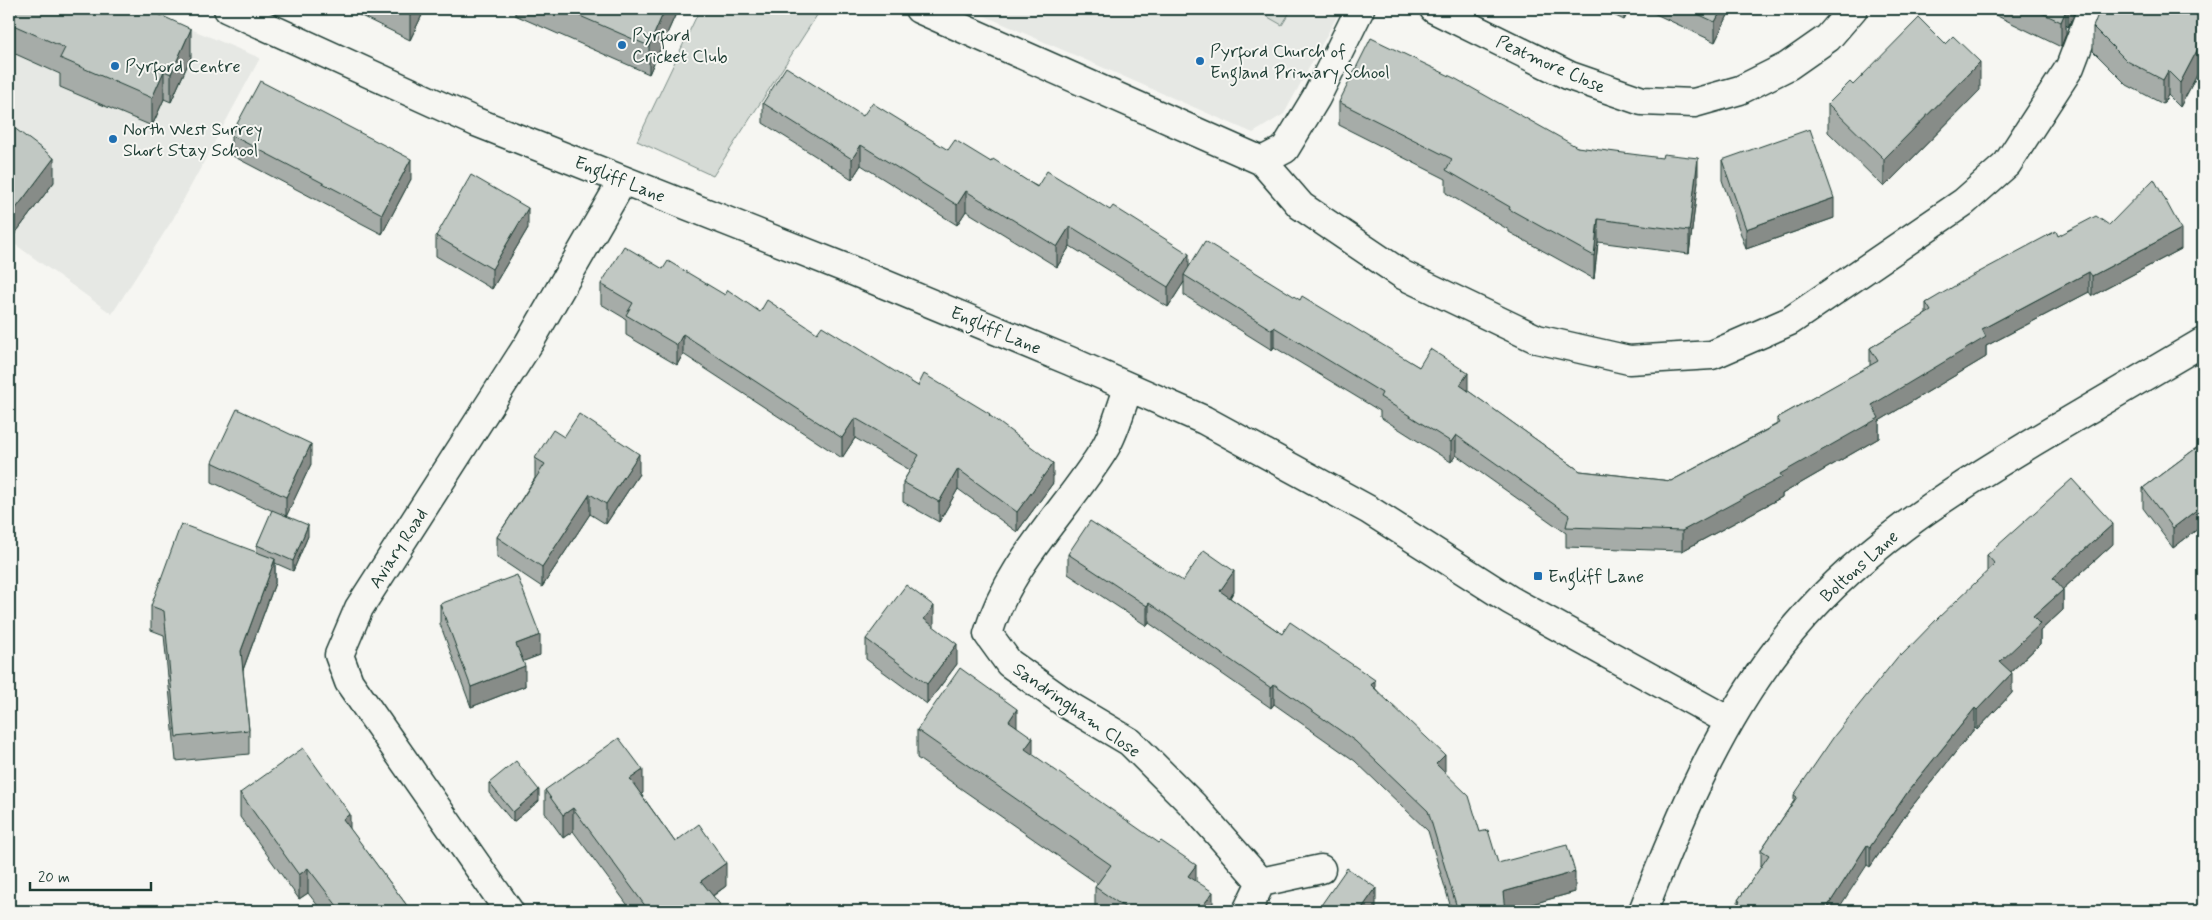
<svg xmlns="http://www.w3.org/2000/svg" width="2212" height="920" font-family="Mynerve,sans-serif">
  <rect width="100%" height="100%" fill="#f6f6f2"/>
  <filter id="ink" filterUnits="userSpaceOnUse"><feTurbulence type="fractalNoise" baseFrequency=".02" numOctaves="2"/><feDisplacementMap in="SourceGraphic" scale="10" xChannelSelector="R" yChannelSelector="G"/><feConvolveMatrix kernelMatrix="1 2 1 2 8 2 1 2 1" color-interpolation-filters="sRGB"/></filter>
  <g filter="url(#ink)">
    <!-- built -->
    <path fill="#e6e8e4" d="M9,9H143L260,58L173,219L112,314L9,240Z
      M969,9H1341L1284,114L1253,133Z"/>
    <!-- green -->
    <path fill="#d6dbd6" stroke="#7a8c85" d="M700,9H821L713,176L637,141Z
      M1254,9H1292L1282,25Z"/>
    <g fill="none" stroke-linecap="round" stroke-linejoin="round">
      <defs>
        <path id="minor" d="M228,9L476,122L848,269L1070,361L1204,420L1369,510L1510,600L1729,721
          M919,9L1262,161L1285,149L1316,98L1360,9
          M1434,9L1570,76L1642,101L1694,103L1740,90L1788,66L1828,38L1853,9
          M1262,161L1301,206L1403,275L1537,339L1629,360L1712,355L1790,321L1964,202L2007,164L2070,67L2092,9
          M1129,387C1121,406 1116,430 1105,448C1067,510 1009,562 988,634L1009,663L1071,707L1130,742L1193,805L1261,882
          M509,911L349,682L339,655L359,608L529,343L623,180
          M1247,911L1261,882L1321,869
          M1643,911C1679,819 1718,726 1779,647C1850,554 1950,491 2050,432C2101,402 2152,372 2203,342"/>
      </defs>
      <!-- minor casing -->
      <use href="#minor" stroke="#1f3d34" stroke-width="31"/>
      <!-- minor -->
      <use href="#minor" stroke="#f6f6f2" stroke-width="28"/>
    </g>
    <!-- wall -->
    <path fill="#a6aca8" stroke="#1f3d34" d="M347,9H425L410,40Z
      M515,9H678L649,74L515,15Z
      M1601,9H1630L1624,20Z
      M1645,9H1731L1715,42Z
      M1983,9H2077L2068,27L2066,25V34L2061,47Z
      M2203,17V64L2180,107L2168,95L2163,104L2127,85L2093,51V27Z
      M11,24L191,57L171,102L164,99L152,126L60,87V74L11,52Z
      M1853,85L1980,90L1884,187L1828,132V104Z
      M1339,102L1577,147L1698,181L1689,254L1598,242L1594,279L1509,232V230L1446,193V179L1339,125Z
      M763,103L863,116L948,150L991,162L1189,267L1300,300L1419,367L1468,391L1580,471L1671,481L1777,424V418L1870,366V348L1926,314V303L2058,236L2109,225L2181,249L2092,296L2089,292L1986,346V357L1879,421V438L1782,494V497L1682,551L1566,547V533L1456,455L1451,462L1380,417V411L1274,347L1272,350L1184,295V282L1168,307L1070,246L1057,267L966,211L957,225L861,165L852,179L763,123Z
      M9,124L54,182L11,239L9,238Z
      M231,135L411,179L382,234L231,155Z
      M1722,160L1834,218L1746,249L1722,180Z
      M528,228L492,289L436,256V236Z
      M663,269L725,295L760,312L817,333L918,386L990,416L1053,483L1017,532L958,489L939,522L903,502V482L910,470L855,438L842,458L683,354L677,365L626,335V319L601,304V284Z
      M564,437L639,474L606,524L590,514L542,587L497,557V537L535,478V458Z
      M2203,443V525L2173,548L2143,508V488Z
      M212,462L311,464L286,516L308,536L293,571L275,563V583L243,670L249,730V754L176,761L164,635L151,630V606L257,552V545L273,511L212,482Z
      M2113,544L2063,589V610L2040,631V644L2011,672L2012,693L1977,730L1975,728L1909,810L1870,867L1867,865L1738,904V900L1761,867V850L1794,801V795L1901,656L1987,572V555Z
      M1068,554L1183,581L1234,591L1230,598L1282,634L1375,688L1445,773L1498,863L1575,892L1507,911H1452L1428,831L1355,761L1274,704L1271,708L1149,623L1147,626L1068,574Z
      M440,604L540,655L523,661L525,686L471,707L440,624Z
      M934,626L933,627L957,664L927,704L866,659V639Z
      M1017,727L1033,755L1196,881L1213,911H1095V887L1098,884L917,758V730Z
      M489,783L539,801L513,822L489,793Z
      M545,790L643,793L641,794L675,842L726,886L713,896L725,911H632L573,831L563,838L545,813Z
      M240,793L350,829L411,911H322L308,893L299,899L240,817Z"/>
    <!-- shaded-wall -->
    <path fill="#878c88" stroke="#1f3d34" d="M410,9H425L410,40Z
      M665,9H678L649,74V46Z
      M1624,9H1630L1624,20Z
      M1722,9H1731L1715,42V22Z
      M2068,9H2077L2068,27Z
      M2066,10V34L2061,47V22Z
      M191,29V57L171,102V74Z
      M2203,39V64L2180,107V83Z
      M1980,62V90L1884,187V159Z
      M164,71V99L152,126V98Z
      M2168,71V95L2163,104V80Z
      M861,145V165L852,179V159Z
      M54,158V182L11,239V215Z
      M1698,158V181L1689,254V231Z
      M411,159V179L382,234V214Z
      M966,191V211L957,225V205Z
      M1834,198V218L1746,249V229Z
      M528,208V228L492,289V269Z
      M1598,219V242L1594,279V256Z
      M1070,226V246L1057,267V247Z
      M2181,229V249L2092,296V276Z
      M1189,254V274L1184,275V282L1168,307V287Z
      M2089,272V292L1986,346V357L1879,421V438L1782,494V497L1682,551V531L1780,474L1872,405L1982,329Z
      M1274,327V347L1272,350V330Z
      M683,334V354L677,365V345Z
      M1468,373V393L1460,385Z
      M855,418V438L842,458V438Z
      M1456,435V455L1451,462V442Z
      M311,444V464L286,517V497Z
      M639,454V474L606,524V504Z
      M1053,463V483L1017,532V512Z
      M958,469V489L939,522V502Z
      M590,494V514L542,587V567Z
      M2203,505V525L2173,548V528Z
      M2113,524V544L2053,598V578Z
      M308,525V536L293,571V561Z
      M275,559V583L241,675V651Z
      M1234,571V591L1220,611V591Z
      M2063,590V610L2040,631V644L2000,682V662L2033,617Z
      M1149,603V623L1147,626V606Z
      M934,606V626L924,639V619Z
      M540,635V655L516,664V644Z
      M957,644V664L927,704V684Z
      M525,666V686L471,707V687Z
      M2012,673V693L1977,730V710Z
      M1375,680V700L1371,685Z
      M1274,684V704L1271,708V688Z
      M1975,708V728L1909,810L1870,867V847L1909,790Z
      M1017,709V737L1009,721Z
      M1033,738V766L1025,749Z
      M1445,755V775L1436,764Z
      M643,770V793L630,802V779Z
      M539,790V801L513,822V812Z
      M573,808V831L563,838V815Z
      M350,814V838L343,819Z
      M1867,845V865L1837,911H1828V906Z
      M726,863V886L701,904V881Z
      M1196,865V893L1188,876Z
      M308,868V893L299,899V875Z
      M1575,872V892L1507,911H1503V892Z
      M1376,888V911H1360Z
      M1213,892V911H1199Z"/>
    <!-- building -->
    <path fill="#c1c8c3" stroke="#1f3d34" d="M17,9H147L191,29L171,74L164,71L152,98L60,58L65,48L11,24Z
      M564,9H665L649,46Z
      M1687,9H1722L1715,22Z
      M2033,9H2065L2066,10L2061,22Z
      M2100,9H2189L2203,17V39L2180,83L2168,71L2163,80L2127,61L2093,27Z
      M1919,18L1945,44L1953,36L1980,62L1884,159L1828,104L1850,82L1853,85Z
      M1371,38L1456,79L1577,147L1662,158L1663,154L1698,158L1689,231L1598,219L1594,256L1509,209L1510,207L1446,170L1452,159L1339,102Z
      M786,67L863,116L872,103L948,150L955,140L991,162L993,159L1037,187L1047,171L1110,210L1113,206L1189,254L1168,287L1070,226L1057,247L966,191L957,205L861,145L852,159L763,103Z
      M260,81L411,159L382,214L231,135Z
      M9,124L54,158L11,215L9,214Z
      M1810,129L1834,198L1746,229L1722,160Z
      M471,175L528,208L492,269L436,236Z
      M2154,179L2181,229L2092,276L2089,272L1982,329L1986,337L1872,405L1879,418L1780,474L1782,477L1682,531L1566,527L1569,515L1456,435L1451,442L1380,397L1382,393L1274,327L1272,330L1184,275L1205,241L1300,300L1302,296L1419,367L1430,349L1468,373L1460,385L1580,471L1671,481L1780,423L1777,418L1878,361L1870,348L1931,311L1926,303L1970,277L2056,231L2058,236L2096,216L2109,225Z
      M624,246L663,269L668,261L725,295L728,290L760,312L767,300L817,333L822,326L918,386L924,374L990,414L989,415L1053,463L1017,512L958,469L939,502L903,482L919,455L855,418L842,438L683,334L677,345L626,315L633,303L601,284Z
      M237,409L311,444L286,497L212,462Z
      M579,414L639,454L606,504L590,494L542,567L497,537L545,464L535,458L553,430L564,437Z
      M2203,443V505L2173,528L2143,488Z
      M2072,479L2113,524L2053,578L2063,590L2033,617L2040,624L2000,662L2012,673L1977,710L1975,708L1909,790L1870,847L1867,845L1828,906L1836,911H1734L1740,901L1738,900L1769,855L1761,850L1797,797L1794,795L1835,735L1900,654L1901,656L1938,618L1995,564L1987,555Z
      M272,510L308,525L293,561L257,545Z
      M1090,521L1183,581L1204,550L1234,571L1220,591L1282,634L1290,622L1375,680L1371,685L1445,755L1436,764L1469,796L1480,832L1488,830L1498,863L1567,845L1575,872L1503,892L1505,911H1458L1428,811L1355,741L1274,684L1271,688L1149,603L1147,606L1068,554Z
      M181,524L275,559L241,651L249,730L176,737L164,611L151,606Z
      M517,575L540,635L516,644L525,666L471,687L440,604Z
      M906,585L934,606L924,619L957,644L927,684L866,639Z
      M960,668L1017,709L1009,721L1033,738L1025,749L1159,843L1161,841L1196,865L1188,876L1213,892L1199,911H1130L1095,887L1111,865L917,730Z
      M619,738L643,770L630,779L675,842L699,824L726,863L701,881L725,911H649L573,808L563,815L545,790Z
      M303,748L350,814L343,819L411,911H341L308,868L299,875L240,793Z
      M516,761L539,790L513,812L489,783Z
      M1347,868L1376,888L1360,911H1317Z"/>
  </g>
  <!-- markers -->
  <g fill="#1f6fb2" stroke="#f6f6f2" stroke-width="2">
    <circle cx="622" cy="45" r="5"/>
    <circle cx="1200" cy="61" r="5"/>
    <circle cx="115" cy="66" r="5"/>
    <circle cx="113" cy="139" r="5"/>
    <rect x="1533" y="571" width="10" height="10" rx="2.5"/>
  </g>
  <g text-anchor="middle" stroke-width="4" stroke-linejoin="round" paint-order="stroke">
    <!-- poi labels -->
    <g font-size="18" fill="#1f3d34" stroke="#f6f6f2" text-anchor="start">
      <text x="632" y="41">Pyrford<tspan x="632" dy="21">Cricket Club</tspan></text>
      <text x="1210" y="57">Pyrford Church of<tspan x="1210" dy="21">England Primary School</tspan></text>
      <text x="125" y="72">Pyrford Centre</text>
      <text x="123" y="135">North West Surrey<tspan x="123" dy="21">Short Stay School</tspan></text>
      <text x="1548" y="582">Engliff Lane</text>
    </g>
    <!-- street labels -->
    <g font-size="18" fill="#1f3d34" stroke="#f6f6f2">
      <text transform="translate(1551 64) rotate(24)" y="6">Peatmore Close</text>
      <text transform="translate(620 179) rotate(22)" y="6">Engliff Lane</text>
      <text transform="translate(996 330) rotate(23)" y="6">Engliff Lane</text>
      <text transform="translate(398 548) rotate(-57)" y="6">Aviary Road</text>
      <text transform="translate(1859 566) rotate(-42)" y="6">Boltons Lane</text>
      <text transform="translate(1077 710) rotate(35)" y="6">Sandringham Close</text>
    </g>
  </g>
  <!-- margin -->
  <rect width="2212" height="920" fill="none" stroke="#f6f6f2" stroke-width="30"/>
  <rect x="15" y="15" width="2182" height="890" fill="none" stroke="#1f3d34" stroke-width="2" filter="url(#ink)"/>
  <!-- scale -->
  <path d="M30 882v8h121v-8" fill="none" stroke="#1f3d34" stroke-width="2.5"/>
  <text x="38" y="882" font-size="15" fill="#1f3d34" stroke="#f6f6f2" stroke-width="4" paint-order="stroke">20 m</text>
</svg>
